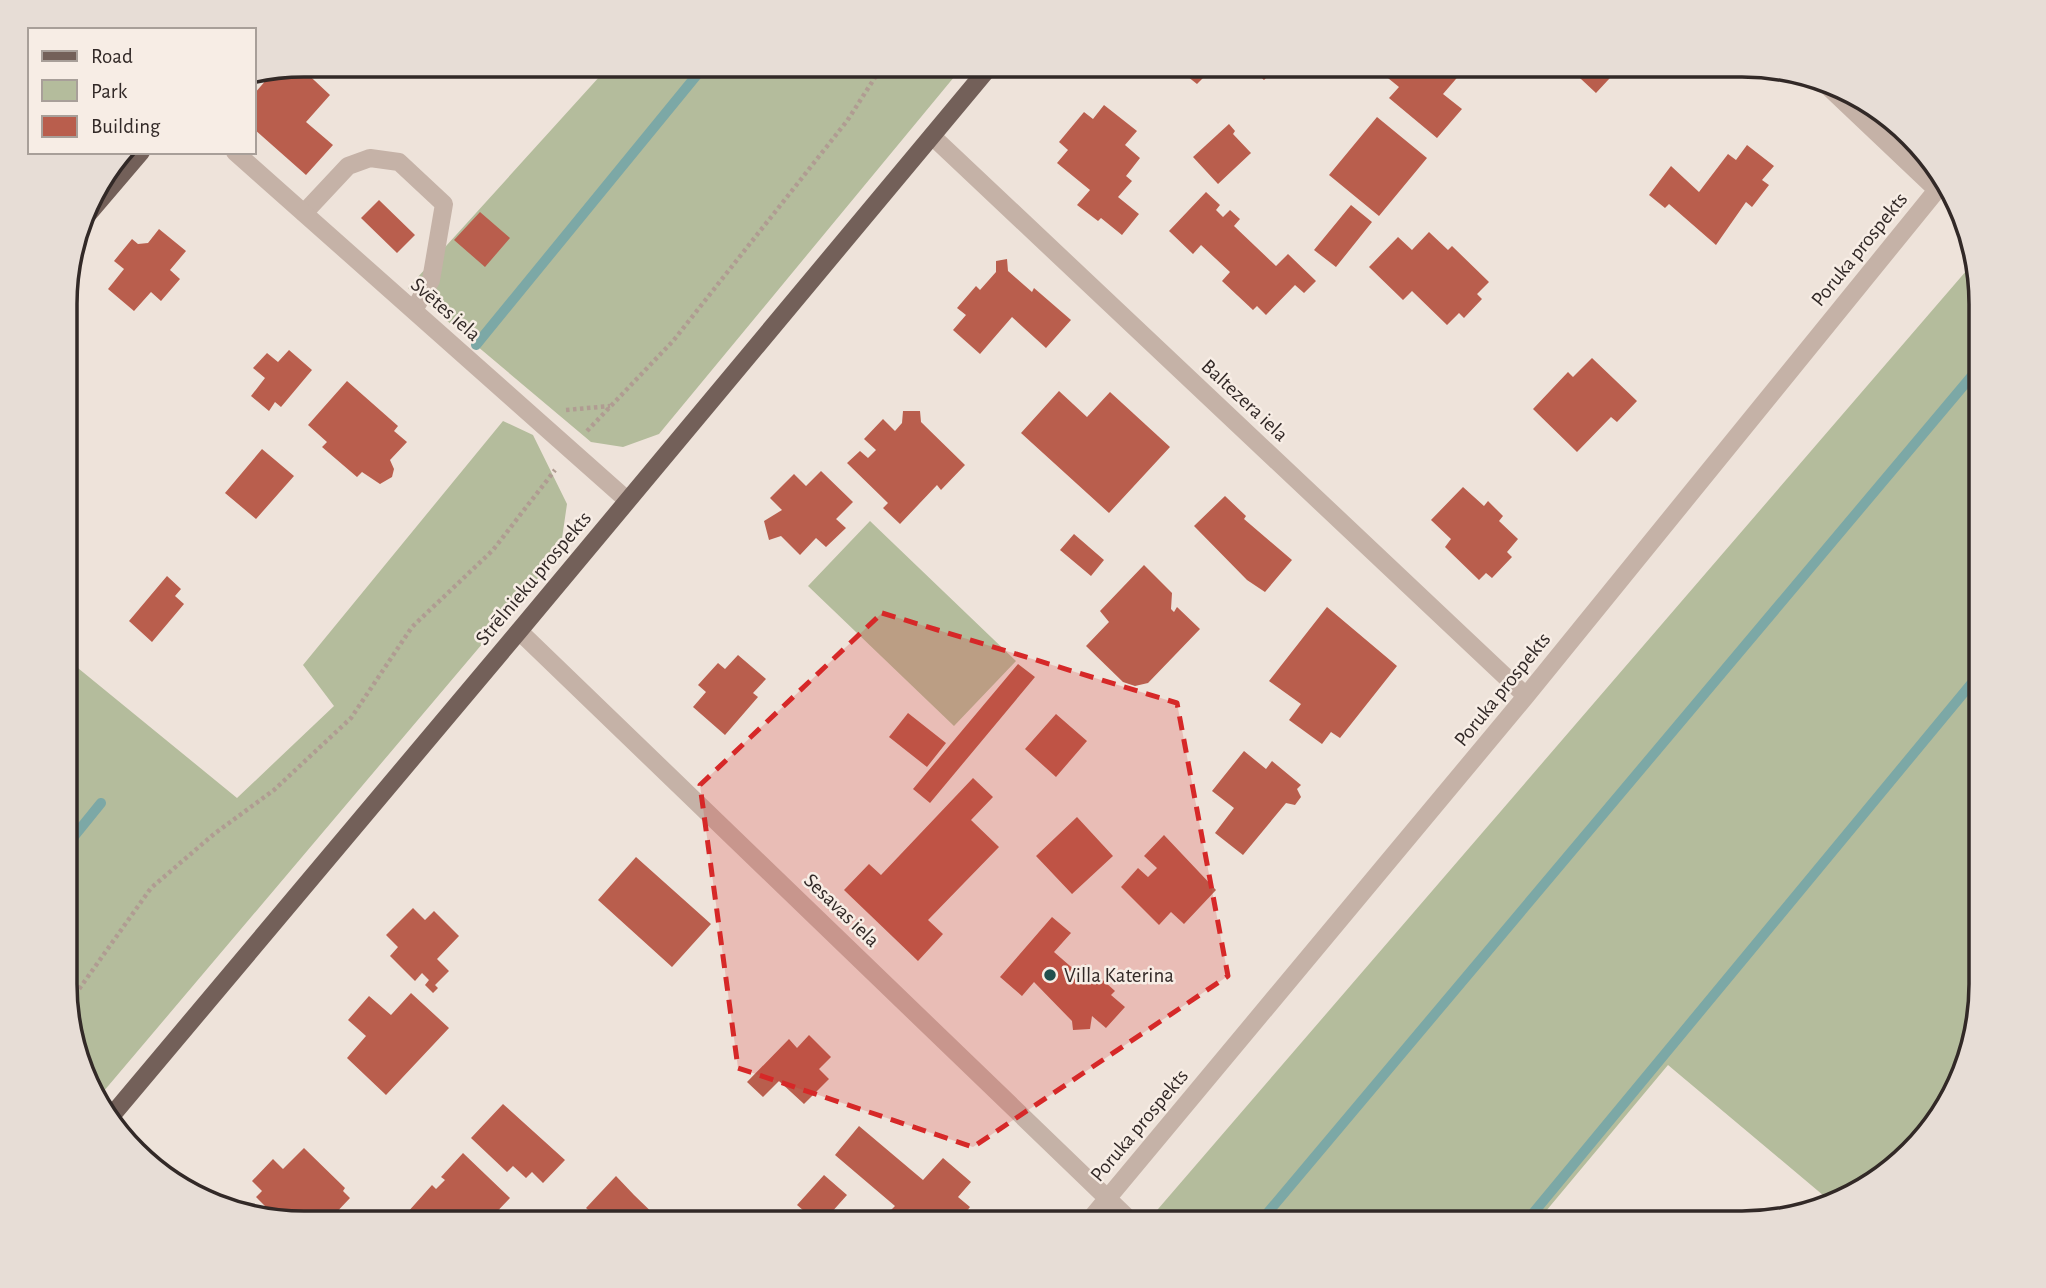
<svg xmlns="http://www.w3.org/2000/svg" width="2046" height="1288" font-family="'Alegreya Sans',sans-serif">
  <rect width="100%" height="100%" fill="#eee3da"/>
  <!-- green -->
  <path fill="#b4bc9c" d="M610,65H964L659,434L623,447L591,442L408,288Z
    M1973,263L1981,288V999L1941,1117L1861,1191L1830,1201L1668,1065L1536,1223H1146Z
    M503,421L533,435L567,504L560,552L98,1098L67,1015V672L73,664L237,798L334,706L303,665Z
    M870,521L1016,661L954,726L808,586Z"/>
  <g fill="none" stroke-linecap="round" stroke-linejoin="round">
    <!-- stream -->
    <path stroke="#7ca8a6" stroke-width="10" d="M476,345L705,65
      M67,845L101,803
      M1259,1223L1981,365
      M1525,1223L1981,672"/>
  </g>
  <!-- building -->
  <path fill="#b95e4d" d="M1173,65H1216L1197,84Z
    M1248,65H1279L1264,80Z
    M1391,65H1468L1443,94L1462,109L1437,138L1389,98L1399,87L1383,74Z
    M1566,65H1622L1596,93Z
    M299,66L330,95L306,122L333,145L306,175L254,129V94L274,71Z
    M1104,105L1137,131L1125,145L1140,158L1126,176L1132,181L1118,197L1139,214L1122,235L1101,218L1098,221L1077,205L1090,190L1057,163L1068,150L1059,142L1084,112L1093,119Z
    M1377,117L1427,158L1379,216L1329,175Z
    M1229,124L1235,131L1233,134L1251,153L1218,184L1193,157Z
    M1747,145L1774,166L1762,180L1769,185L1752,207L1746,202L1716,245L1669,204L1665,208L1649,195L1671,166L1699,192L1728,154L1736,160Z
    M1206,192L1220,205L1216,210L1223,217L1230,210L1240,219L1234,226L1276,266L1288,254L1316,281L1304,293L1295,285L1266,315L1257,306L1253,310L1222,281L1230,272L1201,245L1193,254L1169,231Z
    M379,200L415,235L397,253L361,218Z
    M1351,205L1372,222L1336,267L1314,250Z
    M480,212L510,238L485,267L454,240Z
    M159,229L186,251L170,270L180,279L161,301L151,292L134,311L108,289L124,269L114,261L132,239L138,244L148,243Z
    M1429,232L1448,250L1452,246L1489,282L1477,294L1482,299L1464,318L1459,313L1447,325L1412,291L1403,300L1369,267L1398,237L1412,250Z
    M1007,259L1008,271L1032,292L1034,288L1071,320L1046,348L1012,317L980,354L953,330L966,315L957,308L976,286L980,290L996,272V261Z
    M289,350L312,370L281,407L275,402L269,411L251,396L265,378L253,368L267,353L278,362Z
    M1592,358L1637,401L1617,422L1611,417L1577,452L1533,409L1568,372L1573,377Z
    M347,381L398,426L394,431L407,442L390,460L394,469L392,477L380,484L362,472L357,477L322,447L327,442L308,425Z
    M1059,391L1087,417L1110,392L1170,447L1109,513L1021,433Z
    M903,411H920L921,422L965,465L941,490L937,485L900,524L883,508L888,503L847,463L860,451L868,458L876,450L864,439L883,419L895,431L902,423Z
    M262,449L294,476L256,519L225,493Z
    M821,471L853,502L836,519L846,528L826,547L816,538L800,555L781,536L769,540L764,521L782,510L770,498L794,474L806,486Z
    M1463,487L1484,506L1488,501L1503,516L1499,521L1518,539L1507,552L1512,557L1492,578L1486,573L1479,580L1445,547L1451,539L1431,520Z
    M1225,496L1246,516L1244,519L1292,560L1265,592L1247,580L1194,526Z
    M1074,534L1104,560L1091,576L1060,550Z
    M1144,565L1172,593L1171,609L1174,612L1177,607L1200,629L1148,683L1135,686L1123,682L1086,646L1109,622L1100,611Z
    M167,576L181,589L175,596L184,604L152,642L129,621Z
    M1327,607L1397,666L1340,738L1331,732L1322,744L1289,720L1301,704L1269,681Z
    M738,655L766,679L753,693L758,697L725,735L693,707L706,692L698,685L718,663L725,669Z
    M1018,664L1035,677L930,803L913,789Z
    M908,713L946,743L927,767L889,737Z
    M1056,714L1087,741L1056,777L1025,749Z
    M1244,751L1266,769L1272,761L1301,785L1297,789L1301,797L1295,805L1286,803L1243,855L1215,833L1234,808L1212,791Z
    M973,778L993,797L971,820L999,847L928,920L943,934L918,961L844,890L869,864L881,875Z
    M1077,817L1113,856L1072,894L1036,856Z
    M1164,835L1216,890L1184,924L1171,912L1159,925L1121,887L1138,868L1148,877L1157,868L1144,856Z
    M636,857L711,924L672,967L598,900Z
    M413,908L425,920L434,911L459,936L437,959L449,971L435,985L438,988L433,993L425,985L429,980L422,973L415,981L390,956L398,947L386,935Z
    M1052,917L1071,933L1054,952L1077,972L1085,964L1115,991L1111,995L1125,1007L1106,1028L1092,1016L1090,1029L1073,1030L1072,1021L1034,982L1022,996L1000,977Z
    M411,993L449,1028L386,1095L347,1058L366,1036L348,1020L369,996L391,1015Z
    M809,1035L831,1057L819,1069L829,1079L804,1104L779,1081L763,1097L747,1082L789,1039L797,1048Z
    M503,1104L565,1160L543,1183L532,1172L526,1178L513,1166L507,1172L471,1138Z
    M859,1126L923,1180L943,1158L971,1182L958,1197L970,1207L957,1223H904L890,1211L895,1206L835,1155Z
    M304,1148L345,1188L343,1191L350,1198L331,1218L324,1211L312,1223L264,1217L260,1213L266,1207L256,1197L262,1191L252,1181L273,1159L283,1169Z
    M463,1153L510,1198L486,1223H404L411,1216L407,1213L432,1185L436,1189L445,1180L441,1177Z
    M824,1175L847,1195L822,1223H818L797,1205Z
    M616,1176L634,1195L663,1223H586L594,1215L586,1208Z"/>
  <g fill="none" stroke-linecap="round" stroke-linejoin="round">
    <!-- path -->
    <path stroke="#b09c92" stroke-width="4.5" stroke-dasharray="3.5 3.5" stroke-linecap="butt" d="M566,410L610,406
      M587,431L673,341L847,121L883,65
      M67,1006L151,888L214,834L274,790L351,718L412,627L493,550L555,470"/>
    <!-- lane -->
    <path stroke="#c5b2a7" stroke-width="18" d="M304,213L348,166L370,158L399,162L444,204L431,280L414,310"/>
    <!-- street -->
    <path stroke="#c5b2a7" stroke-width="18" d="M1821,80L1937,190
      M932,136L1526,696
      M235,152L627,500
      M519,631L1133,1223
      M1087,1223L1526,696L1945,180"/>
    <!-- primary -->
    <path stroke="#736059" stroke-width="18" d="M83,220L141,152
      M108,1120L519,631L991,65"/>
  </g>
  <!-- marked area -->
  <path fill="#d62828" fill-opacity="0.2" stroke="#d62828" stroke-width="5" stroke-dasharray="14 9" stroke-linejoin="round" d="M882,613L1177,703L1228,976L973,1147L738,1068L700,785Z"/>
  <!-- markers -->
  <circle fill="#214f4e" stroke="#f7ede5" stroke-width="2.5" cx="1050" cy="975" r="7"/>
  <g text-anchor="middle" stroke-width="5" stroke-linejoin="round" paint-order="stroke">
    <!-- street labels -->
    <g font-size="21" fill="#322927" stroke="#f7ede5">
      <text transform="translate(1859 249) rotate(-51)" y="7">Poruka prospekts</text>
      <text transform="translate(446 309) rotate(41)" y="7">Svētes iela</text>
      <text transform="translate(1245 400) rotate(43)" y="7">Baltezera iela</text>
      <text transform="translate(533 578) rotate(-50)" y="7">Strēlnieku prospekts</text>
      <text transform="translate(1502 689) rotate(-51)" y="7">Poruka prospekts</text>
      <text transform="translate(842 910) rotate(44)" y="7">Sesavas iela</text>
      <text transform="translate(1139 1125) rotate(-50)" y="7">Poruka prospekts</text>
    </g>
    <!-- poi labels -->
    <g font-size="21" fill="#322927" stroke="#f7ede5" text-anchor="start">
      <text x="1064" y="982">Villa Katerina</text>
    </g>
  </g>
  <!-- crop -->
  <path d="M0 0H2046V1288H0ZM304 77H1742A227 227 0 0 1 1969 304V984A227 227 0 0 1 1742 1211H304A227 227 0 0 1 77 984V304A227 227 0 0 1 304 77Z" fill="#e7ddd6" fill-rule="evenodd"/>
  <path fill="none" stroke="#322927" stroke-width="3.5" d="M304 77H1742A227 227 0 0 1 1969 304V984A227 227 0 0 1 1742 1211H304A227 227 0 0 1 77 984V304A227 227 0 0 1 304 77Z"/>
  <!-- legend -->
  <rect x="28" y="28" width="228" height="126" fill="#f7ede5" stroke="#a89f99" stroke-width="2"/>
  <rect x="42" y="51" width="35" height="10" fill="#736059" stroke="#a89f99" stroke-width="2"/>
  <text x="91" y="63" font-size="21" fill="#322927">Road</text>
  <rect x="42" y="80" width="35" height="21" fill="#b4bc9c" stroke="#a89f99" stroke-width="2"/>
  <text x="91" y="98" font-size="21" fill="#322927">Park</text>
  <rect x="42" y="116" width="35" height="21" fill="#b95e4d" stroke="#a89f99" stroke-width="2"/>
  <text x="91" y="133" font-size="21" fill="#322927">Building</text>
</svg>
